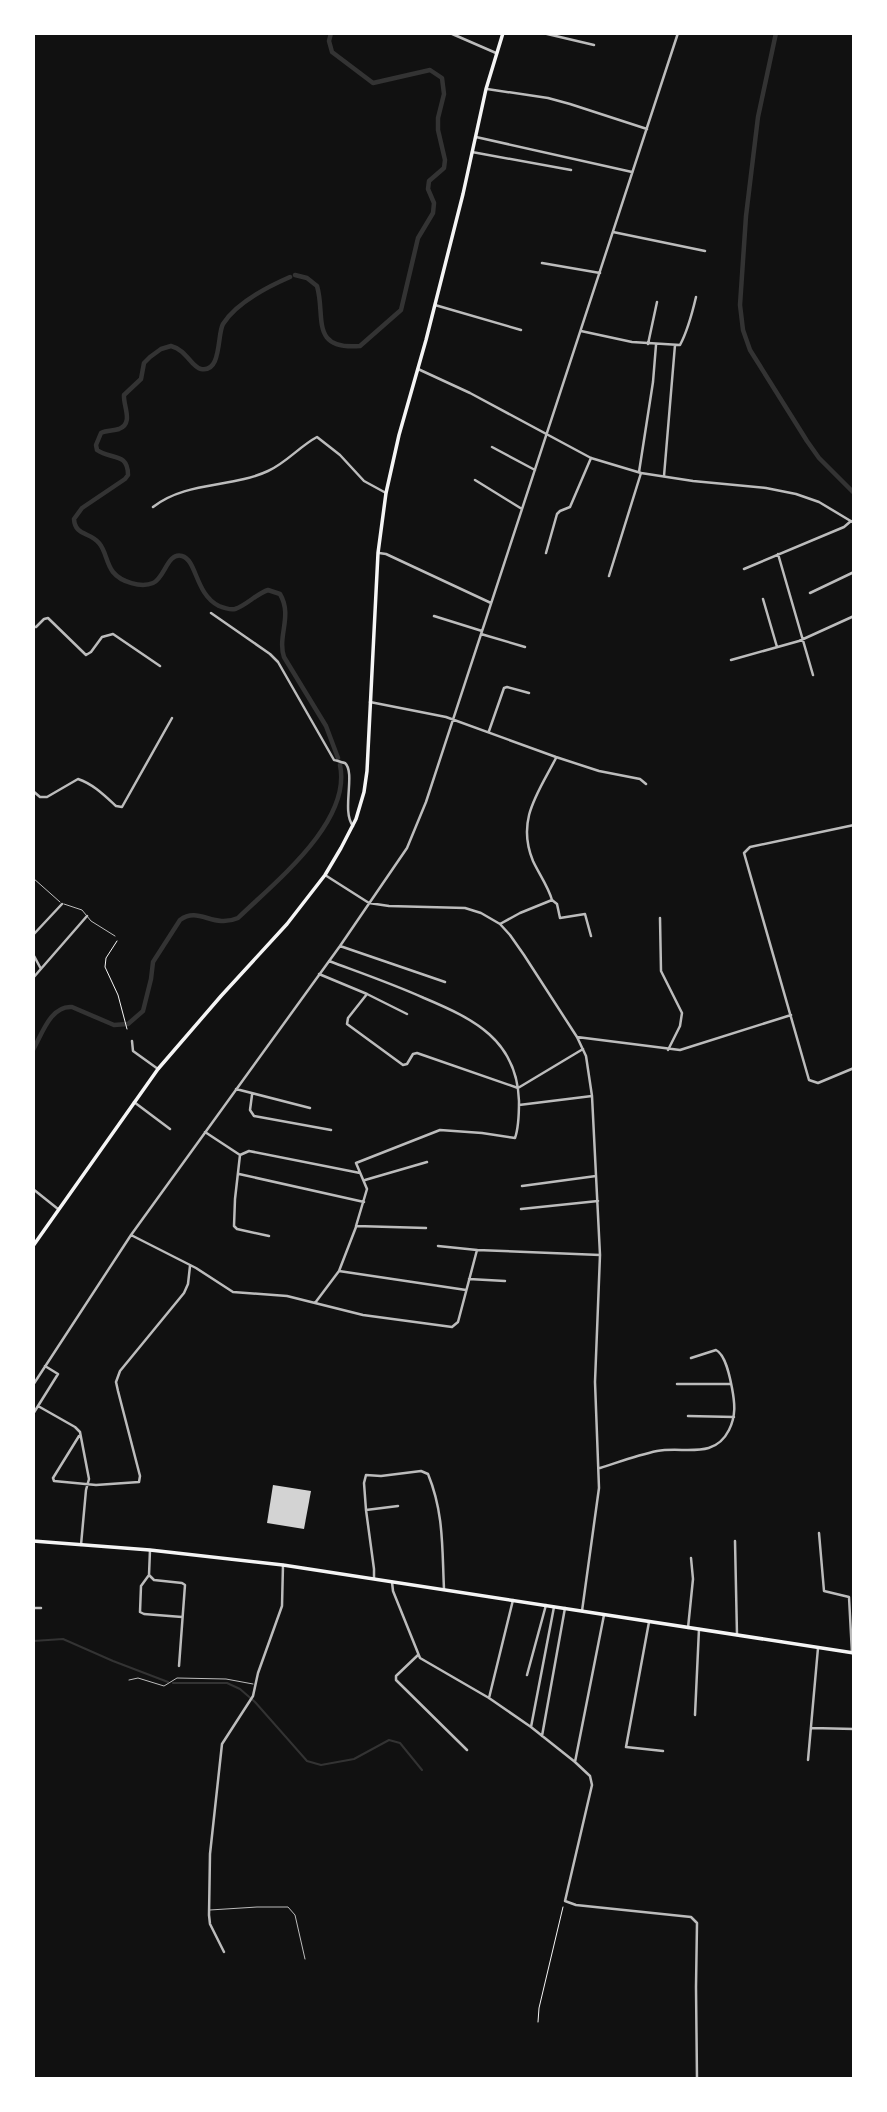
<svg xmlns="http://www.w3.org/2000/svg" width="887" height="2112" font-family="'Work Sans',sans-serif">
  <rect width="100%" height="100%" fill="#111"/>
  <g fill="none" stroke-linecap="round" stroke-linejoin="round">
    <!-- stream -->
    <path stroke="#333" stroke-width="2" d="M33,1641L63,1639L113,1661L168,1682
      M173,1683H227L240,1689L255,1702L307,1761L321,1765L354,1759L389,1740L400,1743L422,1770"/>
    <!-- canal -->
    <path stroke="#333" stroke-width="4.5" d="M776,33L758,117L746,216L740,305L743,330L750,350L807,441L819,458L854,493
      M295,275L307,278L317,286C326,316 309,350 360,346L401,310L418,238L433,213L434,203L428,189L429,181L444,168L445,160L438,130V118L444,94L442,78L430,70L373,83L332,52L329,41L331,33
      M290,277C267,287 237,302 223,324C217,334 222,373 201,369C191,367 187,350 171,346L161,349L150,357L144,363L141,379L124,395C123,406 134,423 119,429C113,431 107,430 101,433L96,445L97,450C111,460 128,452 128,475L125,479L82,508L74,519C75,536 90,532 99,543C106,551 106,563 113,572C121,582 141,588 153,583C165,578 167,552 182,556C197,560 195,594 219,606C224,608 230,610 235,609C247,605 256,594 268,590L280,594C293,616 277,636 284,657L326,726L338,758
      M33,1050C42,1034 51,1005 72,1007L114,1025L128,1024L143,1011L151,979L153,962L180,920C199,906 213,929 238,918C275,882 352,822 340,765"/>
  </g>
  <!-- building -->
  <path fill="#d3d3d3" d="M273,1485L311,1491L304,1529L267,1523Z"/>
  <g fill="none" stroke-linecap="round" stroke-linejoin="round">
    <!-- path -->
    <path stroke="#f5f5f5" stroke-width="1" d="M117,941L106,958L105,967L118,995L127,1029
      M538,2022L539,2008L563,1907"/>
    <!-- service -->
    <path stroke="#bcbcbc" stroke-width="1" d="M33,878L60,902
      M64,904L82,910L91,921L115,936
      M129,1680L138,1678L164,1686L177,1678L226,1679L253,1684
      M210,1910L257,1907H288L295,1915L305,1959"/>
    <!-- minor -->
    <path stroke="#bcbcbc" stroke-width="2.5" d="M450,33L496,53
      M543,33L594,45
      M487,89L548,98L570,104L647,129
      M476,137L632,172
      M472,152L571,170
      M613,232L705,251
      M542,263L600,273
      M435,305L521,330
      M581,331L632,342L680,345C687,332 692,314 696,297
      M648,344L657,302
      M492,447L535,470
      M639,472L653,382L656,345
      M664,476L675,345
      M475,480L522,509
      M153,507C186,481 232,488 268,471C286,463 300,446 317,437L340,455L364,481L386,493
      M379,553L386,554L491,603
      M546,553L557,514L560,511L570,507L591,458
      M778,554L813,675
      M744,569L844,527L851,521
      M609,576L641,473
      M810,593L854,572
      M763,599L777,647
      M211,613L270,654L278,662L334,760C335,760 344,763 345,763C356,773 341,811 353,826
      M434,616L482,631
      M33,627H36L44,619L48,618L86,655L91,652L102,637L113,634L160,666
      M481,634L525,647
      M731,660L799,641L854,616
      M370,702L446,717L556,757L599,771L640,779L646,784
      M489,731L504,688L507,687L529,693
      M556,758C538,793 516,820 533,861C539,874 548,886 552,900L557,904L560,918L585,914L591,936
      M33,791L40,797H47L78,779C93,784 104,795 116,806L122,807L172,718
      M854,825L750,847L744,853L809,1080L818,1083L854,1068
      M325,875L369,903L389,906L465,908L481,913L500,924L510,935L524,955L577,1037L586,1056L592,1096L600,1255L595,1382L599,1488L582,1611
      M660,918L661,971L682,1013L680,1026L668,1050
      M500,924L520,913L552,900
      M33,935L62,904
      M340,946L445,982
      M33,954L41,969
      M329,961C361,973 393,984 424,998C474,1019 517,1040 519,1101C519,1113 519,1127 515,1138L482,1133L440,1130L356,1163L367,1189L356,1226L426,1228
      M319,974L367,994L407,1014
      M33,978L87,916
      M367,994L348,1018L347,1024L403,1065L407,1064L413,1054L417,1053L518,1088L583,1049
      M577,1037L680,1050L791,1015
      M132,1041L133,1051L158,1069
      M236,1089L310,1108
      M252,1095L250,1110L254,1116L331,1130
      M134,1102L170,1129
      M519,1105L592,1096
      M205,1132L240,1155
      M240,1155L249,1151L360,1173
      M240,1155L235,1199L234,1226L237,1229L269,1236
      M239,1174L364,1202
      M365,1180L427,1162
      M522,1186L596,1176
      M33,1189L58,1209
      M521,1209L598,1201
      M131,1235L196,1268L233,1292L287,1296L363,1315L452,1327L458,1322L477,1250L600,1255
      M438,1246L477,1250
      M339,1271L466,1290
      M469,1279L505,1281
      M315,1303L339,1271L356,1227
      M677,1384H731
      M33,1385L131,1235L340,946L407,848L426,802L678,33
      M38,1406L75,1427L80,1432L89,1479L86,1490L81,1545
      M33,1414L58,1374L45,1366
      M688,1416L734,1417
      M79,1436L53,1478L54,1481L96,1485L139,1482L140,1476L118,1391L116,1382L120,1371L184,1293L188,1284L190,1266
      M600,1468C619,1462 638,1455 657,1451C684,1446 714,1460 729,1430C736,1416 735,1404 732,1388C730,1378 726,1355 716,1350L691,1358
      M366,1510L364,1483L366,1475L381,1476L421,1471L428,1474C444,1513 442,1548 444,1589
      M819,1533L824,1591L849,1597L852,1653
      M735,1541L737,1635
      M150,1550L149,1575L141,1586L140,1612L144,1614L182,1617
      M149,1575L154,1580L182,1583L185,1585L179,1666
      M374,1578V1569L366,1510L398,1506
      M392,1582L393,1591L420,1658L489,1698L531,1727L575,1762L590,1776L592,1785L565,1901L576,1905L691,1917L697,1923L696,1987L697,2079
      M33,1608H41
      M649,1622L626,1747L663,1751
      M688,1628L693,1579L691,1558
      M418,1655L396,1676V1680L467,1750
      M527,1675L546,1605
      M489,1698L513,1600
      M695,1715L699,1629
      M531,1727L554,1607
      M812,1728L854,1729
      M542,1736L565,1608
      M808,1760L818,1648
      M575,1762L604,1615
      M224,1952L210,1924L209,1915L210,1854L222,1744L253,1696L258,1673L282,1606L283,1565"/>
    <!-- tertiary -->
    <path stroke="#bcbcbc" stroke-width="2.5" d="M418,369L470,393L591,458L641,473L693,481L766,488L796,494L819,502L854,523"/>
    <!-- secondary -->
    <path stroke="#f5f5f5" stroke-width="3.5" d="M33,1246L158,1069L221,996L287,924L325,875L341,848L356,819L364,792L367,771L378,553L386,493L399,435L426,340L463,194L486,89L503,33"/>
    <!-- primary -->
    <path stroke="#f5f5f5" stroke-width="3.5" d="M33,1541L150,1550L283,1565L854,1653"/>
  </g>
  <!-- border -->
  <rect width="887" height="2112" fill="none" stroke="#ffffff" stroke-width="70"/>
</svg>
